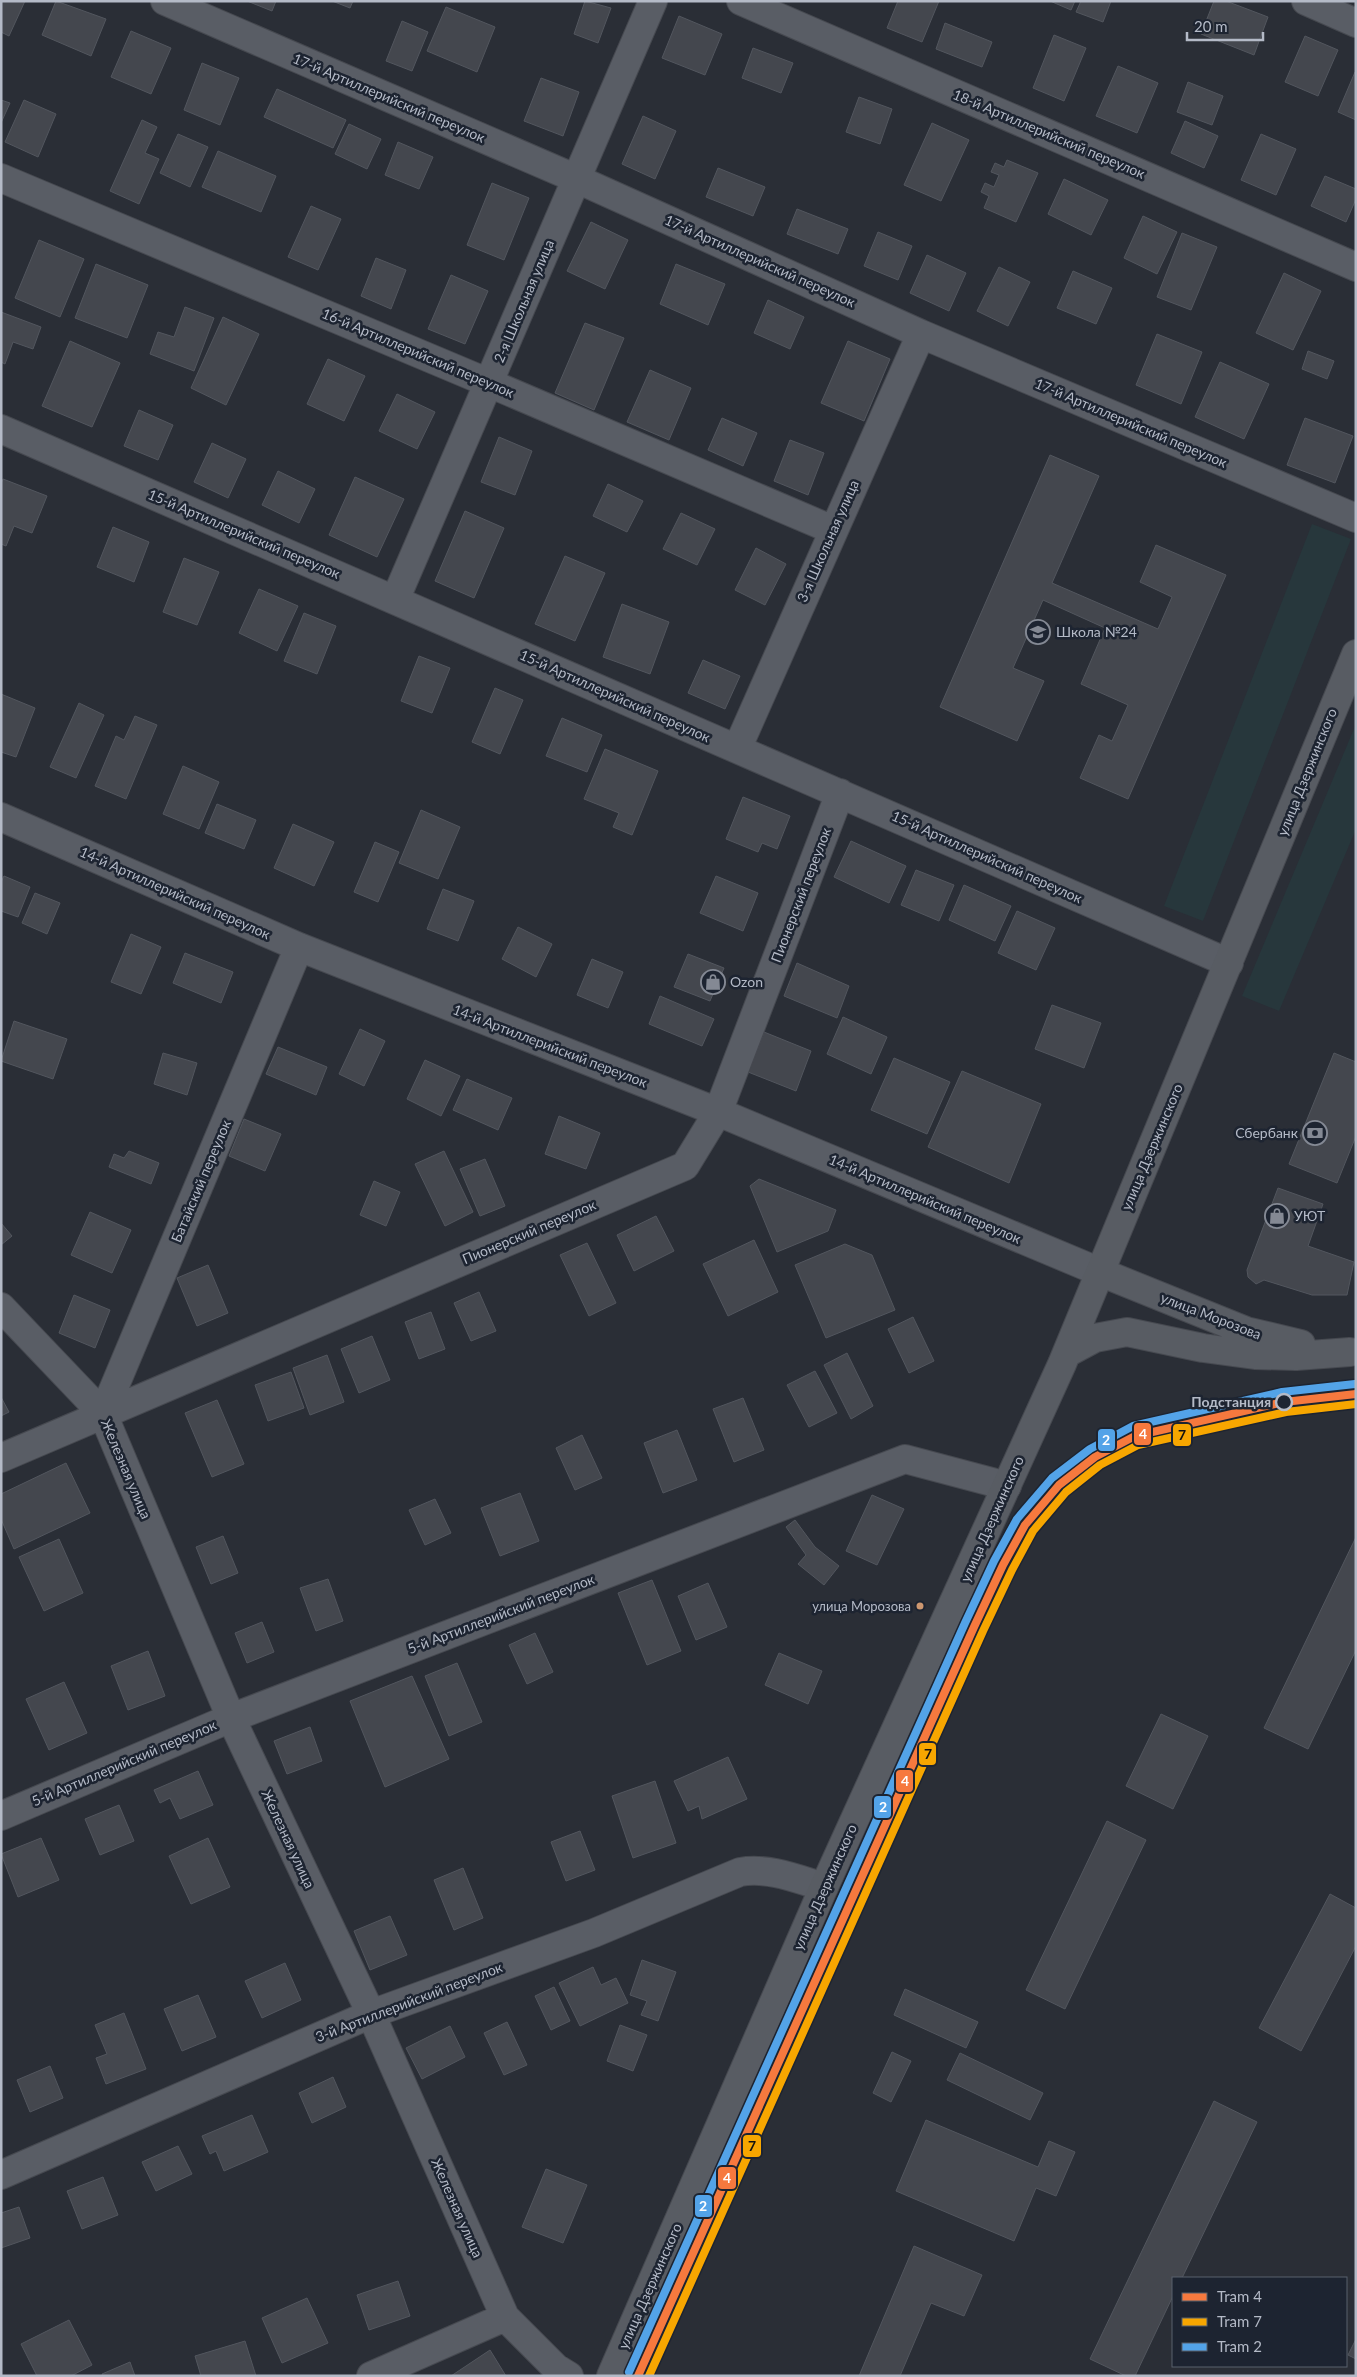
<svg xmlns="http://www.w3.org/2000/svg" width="1357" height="2377" font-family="Lato,sans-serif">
  <rect width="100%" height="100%" fill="#2a2e36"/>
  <!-- green -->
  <path fill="#27373c" d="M1312,524L1351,539L1203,921L1164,906Z
    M1356,724V829L1279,1011L1242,996Z"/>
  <!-- building -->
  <path fill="#44474e" stroke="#52565e" d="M1,1H25L9,36L1,32Z
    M56,1L106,19L91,56L42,35Z
    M247,1H276L272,11Z
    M332,1H353L350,8Z
    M585,1L611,8L598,43L574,34Z
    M898,1H939L922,42L887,28Z
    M1050,1H1075L1071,10Z
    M1081,1H1111L1103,22L1076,12Z
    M1214,1H1226L1268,17L1254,55L1201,34Z
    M446,7L495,27L477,72L427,51Z
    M679,16L722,34L705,75L662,58Z
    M402,21L428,32L412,71L386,61Z
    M945,23L992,42L982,67L936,49Z
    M131,31L171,48L151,94L111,77Z
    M1054,35L1086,48L1064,101L1033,88Z
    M1305,36L1338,50L1318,96L1285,82Z
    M753,48L793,63L781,93L742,78Z
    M202,63L239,78L220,125L184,110Z
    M1118,66L1158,83L1137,133L1096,116Z
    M1355,72H1356V120L1338,112Z
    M541,78L579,92L563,136L524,121Z
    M1188,82L1223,96L1212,125L1177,112Z
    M277,89L346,120L333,148L264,117Z
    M859,97L892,109L880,144L846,132Z
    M1,100L10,103L1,123Z
    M24,100L56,114L38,157L5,142Z
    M643,116L676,131L655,179L622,164Z
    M142,120L157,127L145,153L159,159L139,204L110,191Z
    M1185,121L1218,136L1204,168L1171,153Z
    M932,123L969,140L941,201L904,185Z
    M349,124L381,139L367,169L335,154Z
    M178,134L208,147L190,187L160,173Z
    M1261,134L1296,149L1276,195L1241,180Z
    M398,142L433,157L419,189L385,175Z
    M218,151L276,176L261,212L202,187Z
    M1007,160L1038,173L1016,222L984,208L989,196L981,192L985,183L994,187L999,175L991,172L995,163L1004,167Z
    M718,168L765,187L753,216L706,197Z
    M1325,176L1356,189V199L1346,222L1311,206Z
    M1064,179L1108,200L1091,235L1048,214Z
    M492,183L529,198L504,260L467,245Z
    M311,206L341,219L318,270L288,257Z
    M797,209L848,229L838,254L787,234Z
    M1143,216L1177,232L1157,274L1124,258Z
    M591,222L628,240L605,289L567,271Z
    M878,232L912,246L898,280L864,266Z
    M1182,233L1217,247L1191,310L1157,297Z
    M39,240L84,259L60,317L15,298Z
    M927,255L966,273L949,311L910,293Z
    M376,258L406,270L391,309L361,296Z
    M96,264L148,285L127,338L75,318Z
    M676,264L725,284L708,325L660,304Z
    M999,267L1030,282L1008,326L977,311Z
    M1073,271L1112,288L1096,324L1057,308Z
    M1284,273L1321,291L1293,350L1256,333Z
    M451,275L488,291L465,344L428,329Z
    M768,300L804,317L790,349L754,333Z
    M185,307L214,318L194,371L150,354L158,332L174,337Z
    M1,312L41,327L33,349L13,342L5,364L1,362Z
    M223,317L259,334L226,405L191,388Z
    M585,323L624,338L594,410L555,393Z
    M1157,334L1202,352L1181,404L1136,385Z
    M70,341L120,363L92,427L42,406Z
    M848,341L890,359L864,421L821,403Z
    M1308,351L1334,361L1327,379L1302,369Z
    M328,359L365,376L344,421L307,404Z
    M1220,362L1269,384L1244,439L1195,417Z
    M650,370L691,388L669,440L627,422Z
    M397,394L435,412L417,449L379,431Z
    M139,410L173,425L158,460L124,446Z
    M722,418L757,433L743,466L708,450Z
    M1305,418L1353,436L1335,483L1287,465Z
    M499,437L532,451L515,495L481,482Z
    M790,440L824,453L808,495L774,481Z
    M212,443L246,459L228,498L194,482Z
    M1050,455L1099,476L1052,583L1158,629L1172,597L1140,582L1156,545L1226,575L1128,799L1080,778L1099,735L1112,741L1128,705L1081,684L1105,628L1043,600L1013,668L1044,681L1017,741L940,707Z
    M278,471L315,489L299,523L262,505Z
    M355,477L404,499L377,557L329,535Z
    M3,479L47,496L32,533L14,526L6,546L1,544V484Z
    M608,484L643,501L627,532L593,516Z
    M465,511L504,528L474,598L435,581Z
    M681,513L715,529L697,565L663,549Z
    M113,527L149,542L134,582L97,567Z
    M756,548L786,564L765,605L735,590Z
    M565,556L605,573L575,641L535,624Z
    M184,558L219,572L197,625L163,612Z
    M259,589L298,606L277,651L239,633Z
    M622,604L669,622L650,674L603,657Z
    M304,613L336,626L317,674L284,661Z
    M419,656L450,668L432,713L401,701Z
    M703,660L740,676L725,709L688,693Z
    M495,688L523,700L500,754L472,742Z
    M1,694L35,708L16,757L1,752Z
    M79,703L104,715L76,778L50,767Z
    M135,716L157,725L126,799L95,786L116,736L124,740Z
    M562,718L602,735L587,772L546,756Z
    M605,749L658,771L632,835L613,827L619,813L584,799Z
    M183,766L219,782L199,829L163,814Z
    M743,797L790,816L777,849L762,843L758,852L726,839Z
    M217,804L256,820L244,849L205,833Z
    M421,810L460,827L438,879L399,863Z
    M293,824L334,842L314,886L274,868Z
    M851,841L906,866L889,903L834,877Z
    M375,842L399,852L378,902L354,892Z
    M916,870L954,885L939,921L901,905Z
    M4,876L30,887L18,917L1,911V882Z
    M716,876L758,893L743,931L700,913Z
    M964,885L1011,906L995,941L949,920Z
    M443,889L474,901L458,941L427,929Z
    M35,893L60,903L47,934L22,923Z
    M1017,911L1055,928L1036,970L998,953Z
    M518,927L552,944L536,977L502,959Z
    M131,934L161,947L141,994L111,982Z
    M185,953L233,972L221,1003L173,983Z
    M688,954L724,968L710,1001L674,987Z
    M592,959L623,972L608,1008L577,995Z
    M797,963L849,986L837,1018L784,996Z
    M660,996L714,1019L702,1046L649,1024Z
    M1052,1005L1101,1023L1084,1068L1035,1049Z
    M843,1017L887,1037L871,1074L827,1054Z
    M14,1021L67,1039L53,1079L1,1061Z
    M360,1029L385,1041L364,1086L339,1074Z
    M764,1032L811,1051L796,1091L748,1072Z
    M278,1047L327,1067L316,1095L266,1074Z
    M163,1053L197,1063L187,1095L154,1084Z
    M1334,1053L1356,1062V1136L1337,1183L1289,1164Z
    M894,1058L950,1082L927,1134L871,1110Z
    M425,1060L460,1076L441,1116L407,1099Z
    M962,1071L1041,1104L1009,1183L928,1147Z
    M467,1079L512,1098L498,1130L453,1110Z
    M559,1116L600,1133L586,1169L545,1154Z
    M244,1119L281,1134L265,1171L229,1156Z
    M129,1151L159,1163L151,1184L109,1167L114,1154L124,1158Z
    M444,1151L473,1212L445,1226L415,1164Z
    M485,1159L505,1206L480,1216L460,1169Z
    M759,1179L836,1210L828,1231L777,1252L750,1186Z
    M374,1181L400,1192L386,1226L360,1215Z
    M1278,1188L1323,1204L1308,1246L1354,1262L1347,1295H1312L1264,1280L1256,1284L1248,1277L1247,1270Z
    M90,1212L131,1230L112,1273L71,1255Z
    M656,1216L674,1251L634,1271L617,1235Z
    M1,1223L12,1236L1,1245Z
    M754,1240L778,1292L728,1316L703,1264Z
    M587,1243L616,1303L589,1316L560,1255Z
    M845,1244L872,1255L895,1310L826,1338L795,1265Z
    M208,1265L228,1313L197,1326L177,1278Z
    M479,1292L496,1331L471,1341L454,1303Z
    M74,1295L110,1310L95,1348L59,1333Z
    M431,1312L445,1349L419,1359L405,1322Z
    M913,1317L934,1361L909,1373L888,1329Z
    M372,1336L390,1380L359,1393L341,1349Z
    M847,1353L873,1406L851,1419L824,1365Z
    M327,1355L344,1402L310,1415L293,1368Z
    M815,1371L837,1413L809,1427L787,1385Z
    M291,1372L304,1408L268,1421L255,1385Z
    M1,1397L9,1412L1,1416Z
    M743,1398L764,1450L734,1462L713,1409Z
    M217,1400L244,1464L212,1477L185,1413Z
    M677,1430L697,1480L663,1493L644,1443Z
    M582,1435L602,1478L575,1490L556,1448Z
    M66,1463L90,1513L14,1549L1,1519V1494Z
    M520,1493L539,1541L500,1556L481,1508Z
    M872,1495L904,1509L877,1565L846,1551Z
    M435,1499L451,1533L425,1545L409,1510Z
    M795,1520L815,1547L839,1566L824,1585L798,1564L806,1555L786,1527Z
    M223,1536L238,1573L211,1584L196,1547Z
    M1356,1537V1650L1308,1749L1264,1728Z
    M59,1539L83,1593L44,1611L19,1557Z
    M328,1579L343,1621L316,1631L300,1588Z
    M652,1580L681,1651L647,1665L618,1593Z
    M708,1583L727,1627L696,1640L678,1596Z
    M262,1622L274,1652L247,1663L235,1633Z
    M535,1633L553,1672L527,1684L509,1645Z
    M148,1651L165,1696L128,1710L111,1666Z
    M779,1653L822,1671L808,1704L765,1685Z
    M457,1663L482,1722L449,1736L425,1676Z
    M412,1676L449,1759L385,1787L350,1701Z
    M64,1682L87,1733L49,1750L26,1699Z
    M1161,1714L1208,1736L1173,1809L1126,1786Z
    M310,1727L322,1761L287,1774L274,1741Z
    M728,1757L747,1799L702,1819L699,1806L688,1811L674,1781Z
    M198,1771L213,1805L180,1819L170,1798L160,1803L154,1790Z
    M655,1781L676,1843L633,1858L612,1796Z
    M119,1805L134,1841L100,1855L85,1819Z
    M1107,1821L1146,1840L1065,2009L1026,1990Z
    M580,1831L595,1870L566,1881L551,1842Z
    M41,1838L59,1880L18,1897L1,1854Z
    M208,1838L230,1887L191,1904L169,1856Z
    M463,1868L483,1918L454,1930L434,1880Z
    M1330,1894L1356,1908V1946L1301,2051L1259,2028Z
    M390,1916L407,1955L370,1970L354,1931Z
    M642,1960L676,1972L658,2021L641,2015L647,2001L630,1995Z
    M285,1963L301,2000L262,2018L245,1981Z
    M593,1967L601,1985L616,1978L628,2003L580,2026L559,1983Z
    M554,1987L570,2021L551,2030L535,1996Z
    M905,1989L978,2022L966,2048L894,2015Z
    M198,1995L216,2037L182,2051L164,2009Z
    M124,2013L146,2069L106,2084L96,2058L107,2054L95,2025Z
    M507,2022L527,2065L504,2075L484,2033Z
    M620,2025L647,2035L633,2071L607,2061Z
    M450,2026L465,2057L422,2079L406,2048Z
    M892,2052L911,2061L891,2102L873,2093Z
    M960,2053L1043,2093L1030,2120L947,2080Z
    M50,2066L63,2098L30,2112L17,2080Z
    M333,2077L346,2107L312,2123L299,2093Z
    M1214,2101L1257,2122L1182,2278H1173V2296L1135,2376H1126L1090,2359Z
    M252,2115L268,2152L224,2171L216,2151L210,2154L202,2136Z
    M926,2120L1038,2167L1049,2141L1075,2152L1056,2196L1036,2188L1014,2241L896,2191Z
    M178,2146L192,2174L156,2191L142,2162Z
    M546,2169L587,2185L563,2243L522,2227Z
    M103,2177L118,2215L82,2229L67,2191Z
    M19,2207L30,2238L1,2248V2213Z
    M914,2246L982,2275L964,2316L931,2303L900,2376H859Z
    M398,2281L410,2316L369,2330L357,2295Z
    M307,2298L328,2343L282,2363L262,2318Z
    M69,2320L92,2365L71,2376H37L21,2344Z
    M1356,2339V2359L1348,2355Z
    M245,2341L256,2376H201L195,2356Z
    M490,2350L506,2376H451Z
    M130,2362L135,2376H103L102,2374Z"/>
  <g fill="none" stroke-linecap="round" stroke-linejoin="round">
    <defs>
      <path id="minor" d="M165,1L577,179L921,334L1356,518
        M741,1L1356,267
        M1306,1L1356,23
        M1,178L489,383L833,530
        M1,429L1229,963
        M395,600L653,1
        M737,749L921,334
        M1,817L299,947L718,1112L1100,1272
        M1,1307L103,1414L231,1718L371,2014L505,2317L556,2368L569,2376
        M103,1414L299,947
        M1,1458L685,1166L718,1112L840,793
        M1,1816L231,1718L905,1459L1007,1486
        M1,2175L371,2014L594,1933L740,1872C769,1867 797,1879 824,1887
        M371,2376L505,2317"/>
      <path id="secondary" d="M1100,1272L1246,1331L1301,1344
        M1067,1353L1095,1338L1127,1332L1203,1348L1255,1355L1296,1356L1350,1352
        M611,2376L824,1887L1062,1364L1356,654"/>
    </defs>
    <!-- minor casing -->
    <use href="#minor" stroke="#464950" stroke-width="30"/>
    <!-- secondary casing -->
    <use href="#secondary" stroke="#464950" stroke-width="30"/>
    <!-- minor -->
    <use href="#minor" stroke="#595d65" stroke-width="28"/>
    <!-- secondary -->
    <use href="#secondary" stroke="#585c63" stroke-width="28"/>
    <defs>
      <path id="tram-1" d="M638,2376L974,1627L1003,1565L1025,1525L1059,1485L1095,1457L1135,1436L1284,1402L1356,1394"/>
      <path id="tram-2" d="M649,2376L983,1631L1012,1570L1033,1531L1066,1492L1100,1465L1138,1445L1286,1412L1356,1404"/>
      <path id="tram-3" d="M629,2372L965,1623L994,1561L1017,1519L1052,1478L1090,1449L1133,1426L1282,1392L1355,1384"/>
    </defs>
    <!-- tram-1 casing -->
    <use href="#tram-1" stroke="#1d2431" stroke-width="11"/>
    <!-- tram-2 casing -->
    <use href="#tram-2" stroke="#1d2431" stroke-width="11"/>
    <!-- tram-3 casing -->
    <use href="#tram-3" stroke="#1d2431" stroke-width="11"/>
    <!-- tram-1 -->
    <use href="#tram-1" stroke="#f6793e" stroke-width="8"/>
    <!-- tram-2 -->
    <use href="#tram-2" stroke="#f7a600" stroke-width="8"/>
    <!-- tram-3 -->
    <use href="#tram-3" stroke="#53a3e8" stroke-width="8"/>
  </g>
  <!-- icons -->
  <defs>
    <symbol id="school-ring" viewBox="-11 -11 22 22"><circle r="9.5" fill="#1d2431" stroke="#848994" stroke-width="1.5"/><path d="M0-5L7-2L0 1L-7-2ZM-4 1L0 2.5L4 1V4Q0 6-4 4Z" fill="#848994"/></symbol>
    <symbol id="shop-ring" viewBox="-11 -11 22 22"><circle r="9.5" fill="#1d2431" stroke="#848994" stroke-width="1.5"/><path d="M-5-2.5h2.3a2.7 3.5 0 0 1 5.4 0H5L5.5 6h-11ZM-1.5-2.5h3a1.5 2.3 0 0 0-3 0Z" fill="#848994"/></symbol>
    <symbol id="bank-ring" viewBox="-11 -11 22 22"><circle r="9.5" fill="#1d2431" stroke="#848994" stroke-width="1.5"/><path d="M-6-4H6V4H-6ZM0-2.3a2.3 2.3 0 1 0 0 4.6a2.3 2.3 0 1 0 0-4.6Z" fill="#848994"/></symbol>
  </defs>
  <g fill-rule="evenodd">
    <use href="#school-ring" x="1024" y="618" width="28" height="28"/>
    <use href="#shop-ring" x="699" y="968" width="28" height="28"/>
    <use href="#bank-ring" x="1301" y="1119" width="28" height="28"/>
    <use href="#shop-ring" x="1263" y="1202" width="28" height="28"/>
  </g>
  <!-- markers -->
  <circle fill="#1d2431" stroke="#b4bac7" stroke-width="2.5" cx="1284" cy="1402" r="8"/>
  <circle fill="#cd976f" stroke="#1d2431" stroke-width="2" cx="920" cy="1606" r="4.5"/>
  <g text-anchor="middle" stroke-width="5" stroke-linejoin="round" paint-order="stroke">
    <!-- bus labels -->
    <g font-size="13" fill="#b4bac7" stroke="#1d2431" text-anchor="end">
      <text x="911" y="1611">улица Морозова</text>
    </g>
    <!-- street labels -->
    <g font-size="14" fill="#b4bac7" stroke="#1d2431">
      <text transform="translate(389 98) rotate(23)" y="5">17-й Артиллерийский переулок</text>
      <text transform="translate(1049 134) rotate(23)" y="5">18-й Артиллерийский переулок</text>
      <text transform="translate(760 261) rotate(24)" y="5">17-й Артиллерийский переулок</text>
      <text transform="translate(524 301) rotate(-67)" y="5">2-я Школьная улица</text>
      <text transform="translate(418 353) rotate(23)" y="5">16-й Артиллерийский переулок</text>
      <text transform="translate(1131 423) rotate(23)" y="5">17-й Артиллерийский переулок</text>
      <text transform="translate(244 534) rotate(23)" y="5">15-й Артиллерийский переулок</text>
      <text transform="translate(828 541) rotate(-66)" y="5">3-я Школьная улица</text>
      <text transform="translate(615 696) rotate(24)" y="5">15-й Артиллерийский переулок</text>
      <text transform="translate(1307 772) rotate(-68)" y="5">улица Дзержинского</text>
      <text transform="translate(987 857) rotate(24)" y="5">15-й Артиллерийский переулок</text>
      <text transform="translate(175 893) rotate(24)" y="5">14-й Артиллерийский переулок</text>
      <text transform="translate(801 895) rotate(-69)" y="5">Пионерский переулок</text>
      <text transform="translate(550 1046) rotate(21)" y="5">14-й Артиллерийский переулок</text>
      <text transform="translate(1152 1147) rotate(-67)" y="5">улица Дзержинского</text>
      <text transform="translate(201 1181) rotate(-67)" y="5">Батайский переулок</text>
      <text transform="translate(925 1199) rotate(23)" y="5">14-й Артиллерийский переулок</text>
      <text transform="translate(529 1232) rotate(-23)" y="5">Пионерский переулок</text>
      <text transform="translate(1211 1316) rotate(21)" y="5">улица Морозова</text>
      <text transform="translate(126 1469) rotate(67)" y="5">Железная улица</text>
      <text transform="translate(992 1519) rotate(-66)" y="5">улица Дзержинского</text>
      <text transform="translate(501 1614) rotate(-21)" y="5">5-й Артиллерийский переулок</text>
      <text transform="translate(124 1763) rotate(-23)" y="5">5-й Артиллерийский переулок</text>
      <text transform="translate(288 1839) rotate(65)" y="5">Железная улица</text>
      <text transform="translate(825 1887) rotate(-66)" y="5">улица Дзержинского</text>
      <text transform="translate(409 2002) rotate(-21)" y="5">3-й Артиллерийский переулок</text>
      <text transform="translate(457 2208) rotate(66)" y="5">Железная улица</text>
      <text transform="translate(650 2286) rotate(-66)" y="5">улица Дзержинского</text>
    </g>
    <!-- poi labels -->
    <g font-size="14" fill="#b4bac7" stroke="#1d2431" text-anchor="start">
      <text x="1056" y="637">Школа №24</text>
      <text x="730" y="987">Ozon</text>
      <text x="1298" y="1138" text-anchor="end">Сбербанк</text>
      <text x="1294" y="1221">УЮТ</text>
    </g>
    <!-- stop labels -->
    <g font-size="14" font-weight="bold" fill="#b4bac7" stroke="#1d2431" text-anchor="end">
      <text x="1271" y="1407">Подстанция</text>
    </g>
  </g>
  <g stroke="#1d2431" stroke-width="2">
    <rect x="1133" y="1422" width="19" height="24" rx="5" fill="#f6793e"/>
    <rect x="1172" y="1423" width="20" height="24" rx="5" fill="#f7a600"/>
    <rect x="1097" y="1428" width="19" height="24" rx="5" fill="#53a3e8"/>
    <rect x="918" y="1742" width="19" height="24" rx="5" fill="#f7a600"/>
    <rect x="895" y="1769" width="19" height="24" rx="5" fill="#f6793e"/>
    <rect x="873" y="1795" width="19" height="24" rx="5" fill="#53a3e8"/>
    <rect x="742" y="2134" width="20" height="24" rx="5" fill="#f7a600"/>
    <rect x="717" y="2166" width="20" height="24" rx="5" fill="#f6793e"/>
    <rect x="694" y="2194" width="19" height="24" rx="5" fill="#53a3e8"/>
  </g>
  <g font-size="14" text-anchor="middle" font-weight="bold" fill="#fff">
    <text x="1143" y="1439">4</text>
    <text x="1106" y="1445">2</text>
    <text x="905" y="1786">4</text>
    <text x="883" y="1812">2</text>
    <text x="727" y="2183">4</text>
    <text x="703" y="2211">2</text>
  </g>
  <g font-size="14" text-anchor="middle" font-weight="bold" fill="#111">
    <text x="1182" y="1440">7</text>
    <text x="928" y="1759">7</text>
    <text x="752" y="2151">7</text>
  </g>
  <!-- border -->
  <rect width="1357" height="2377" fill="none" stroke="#b4bac7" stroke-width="5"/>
  <!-- legend -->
  <rect x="1172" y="2277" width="175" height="90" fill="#1d2431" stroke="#59606d"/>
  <rect x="1182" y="2293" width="25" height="8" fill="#f6793e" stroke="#59606d"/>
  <text x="1217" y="2302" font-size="15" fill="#b4bac7">Tram 4</text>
  <rect x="1182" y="2318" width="25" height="8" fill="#f7a600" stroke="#59606d"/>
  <text x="1217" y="2327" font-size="15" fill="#b4bac7">Tram 7</text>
  <rect x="1182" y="2343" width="25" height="8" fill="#53a3e8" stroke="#59606d"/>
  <text x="1217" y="2352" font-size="15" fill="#b4bac7">Tram 2</text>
  <!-- scale -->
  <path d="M1187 32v8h76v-8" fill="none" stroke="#b4bac7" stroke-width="2.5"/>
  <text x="1194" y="32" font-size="15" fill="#b4bac7" stroke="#1d2431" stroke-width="4" paint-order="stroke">20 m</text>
</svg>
